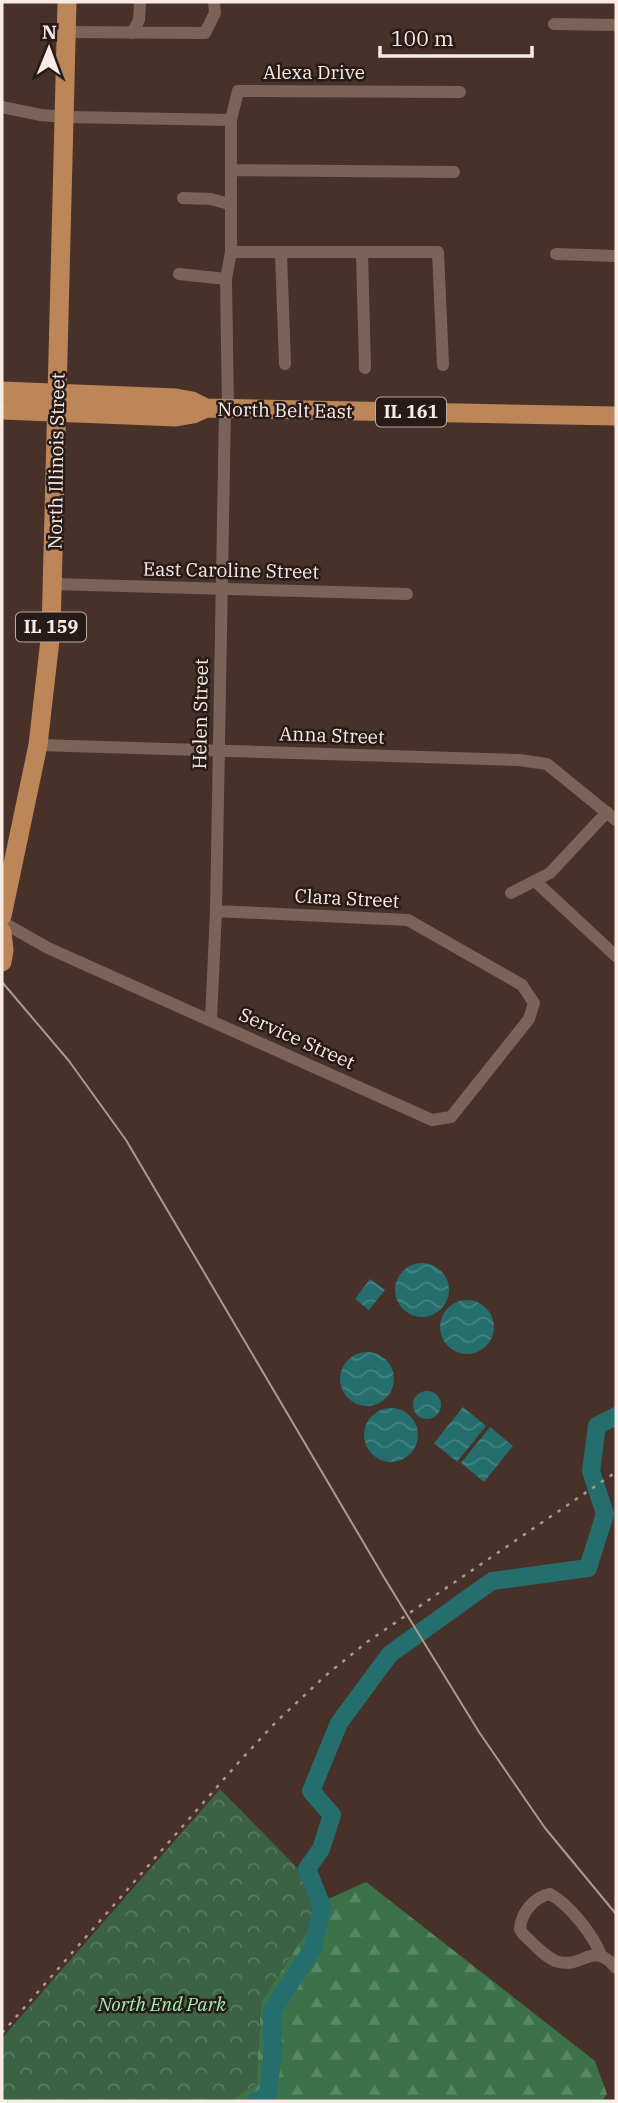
<svg xmlns="http://www.w3.org/2000/svg" width="618" height="2103" font-family="'IBM Plex Serif',serif">
  <defs>
    <pattern id="forest-firs" width="22" height="20" patternUnits="userSpaceOnUse" patternTransform="scale(1.75)"><rect width="22" height="20" fill="#3c7249"/><path d="M5 1l3.5 6h-7zM16 11l3.5 6h-7z" fill="#598663"/></pattern>
    <pattern id="park-crowns" width="20" height="18" patternUnits="userSpaceOnUse" patternTransform="scale(1.75)"><rect width="20" height="18" fill="#3b6343"/><path d="M2 6a3 3 0 1 1 6 0M12 15a3 3 0 1 1 6 0" fill="none" stroke="#587a5e"/></pattern>
    <pattern id="water-waves" width="16" height="10" patternUnits="userSpaceOnUse" patternTransform="scale(1.75)"><rect width="16" height="10" fill="#246e6e"/><path d="M0 5q4-4 8 0t8 0" fill="none" stroke="#458383"/></pattern>
  </defs>
  <rect width="100%" height="100%" fill="#473128"/>
  <!-- forest -->
  <path fill="url(#forest-firs)" d="M366,1882L595,2061L607,2094L602,2101H230L256,2084L261,2002L328,1899Z"/>
  <!-- park -->
  <path fill="url(#park-crowns)" d="M220,1789L328,1899L261,2002L256,2084L230,2101H2V2038Z"/>
  <!-- water -->
  <path fill="url(#water-waves)" d="M395 1290a27 27 0 1 1 54 0a27 27 0 1 1-54 0Z
    M370,1279L385,1290L369,1310L355,1299Z
    M440 1327a27 27 0 1 1 54 0a27 27 0 1 1-54 0Z
    M340 1379a27 27 0 1 1 54 0a27 27 0 1 1-54 0Z
    M413 1405a14 14 0 1 1 28 0a14 14 0 1 1-28 0Z
    M463,1407L486,1426L457,1462L434,1443Z
    M364 1435a27 27 0 1 1 54 0a27 27 0 1 1-54 0Z
    M490,1427L513,1446L484,1482L461,1463Z"/>
  <g fill="none" stroke-linecap="round" stroke-linejoin="round">
    <!-- river -->
    <path stroke="#246e6e" stroke-width="18" d="M257,2101L268,2095L273,2050L272,2011L313,1948L322,1906L307,1869L321,1849L332,1815L311,1791L339,1723L390,1654L492,1581L588,1568L605,1514L591,1471L597,1426L616,1416"/>
    <!-- street -->
    <path stroke="#7c6359" stroke-width="12" d="M554,24L616,25
      M67,32L205,33L215,13L214,2
      M132,33L139,20L140,2
      M2,107L41,115L66,117L231,120L238,91L460,92
      M232,170L454,172
      M183,198L211,199L229,204
      M231,252H438L443,365
      M362,253L365,368
      M281,254L285,364
      M556,254L616,256
      M179,274L226,279
      M228,409L226,279L231,252V120
      M53,584L407,594
      M38,745L519,760L547,764L616,820
      M535,881L616,956
      M511,893L550,873L607,812
      M2,922L48,948L432,1120L451,1117L529,1019L534,1003L522,985L408,920L216,911
      M211,1020L216,911L225,409
      M601,1955C593,1935 570,1905 550,1894C534,1897 521,1913 520,1929L523,1934C533,1943 546,1959 559,1962C584,1968 593,1940 616,1968"/>
    <!-- primary -->
    <path stroke="#bc8659" stroke-width="19" d="M2,391L176,398L192,401L206,408L616,416
      M2,410L176,417L193,414L206,408
      M2,916L38,745L51,631L67,2
      M2,932L4,950L2,962"/>
    <!-- tram -->
    <path stroke="#ab9992" stroke-width="2" d="M2,982L69,1061L126,1140L385,1579L479,1732L545,1828L616,1914"/>
    <!-- rail -->
    <path stroke="#ab9992" stroke-width="2.5" stroke-dasharray="3.5 7" stroke-linecap="butt" d="M2,2033L238,1763L275,1723L325,1676L367,1642L616,1472"/>
  </g>
  <g text-anchor="middle" stroke-width="5" stroke-linejoin="round" paint-order="stroke">
    <!-- shield labels -->
    <g fill="#261b17" stroke="#baada7" stroke-width="2">
      <rect x="376" y="397.5" width="70" height="29" rx="5"/>
      <rect x="16" y="612.5" width="70" height="29" rx="5"/>
    </g>
    <g font-size="18" font-weight="bold" fill="#faebe5">
      <text x="411" y="418">IL 161</text>
      <text x="51" y="633">IL 159</text>
    </g>
    <!-- street labels -->
    <g font-size="19" fill="#faebe5" stroke="#261b17">
      <text x="314" y="79">Alexa Drive</text>
      <text transform="translate(285 410) rotate(1)" y="7">North Belt East</text>
      <text transform="translate(56 461) rotate(-89)" y="7">North Illinois Street</text>
      <text transform="translate(231 570) rotate(1)" y="7">East Caroline Street</text>
      <text transform="translate(200 714) rotate(-89)" y="7">Helen Street</text>
      <text transform="translate(332 735) rotate(2)" y="7">Anna Street</text>
      <text transform="translate(347 898) rotate(3)" y="7">Clara Street</text>
      <text transform="translate(297 1038) rotate(24)" y="7">Service Street</text>
    </g>
    <!-- park labels -->
    <g font-size="19" font-style="italic" fill="#a0f1b1" stroke="#261b17">
      <text x="162" y="2011">North End Park</text>
    </g>
  </g>
  <!-- border -->
  <rect width="618" height="2103" fill="none" stroke="#faebe5" stroke-width="7"/>
  <!-- north arrow -->
  <g transform="translate(49 49) rotate(1)" stroke="#261b17" stroke-width="5" paint-order="stroke">
  <path d="M0-5L12 26L0 18L-12 26Z" fill="#faebe5"/>
  <text y="-10" font-size="19" font-weight="bold" text-anchor="middle" fill="#faebe5">N</text>
  </g>
  <!-- scale -->
  <path d="M380 46v10h152v-10" fill="none" stroke="#faebe5" stroke-width="3.5"/>
  <text x="391" y="46" font-size="21" fill="#faebe5" stroke="#261b17" stroke-width="5" paint-order="stroke">100 m</text>
</svg>
